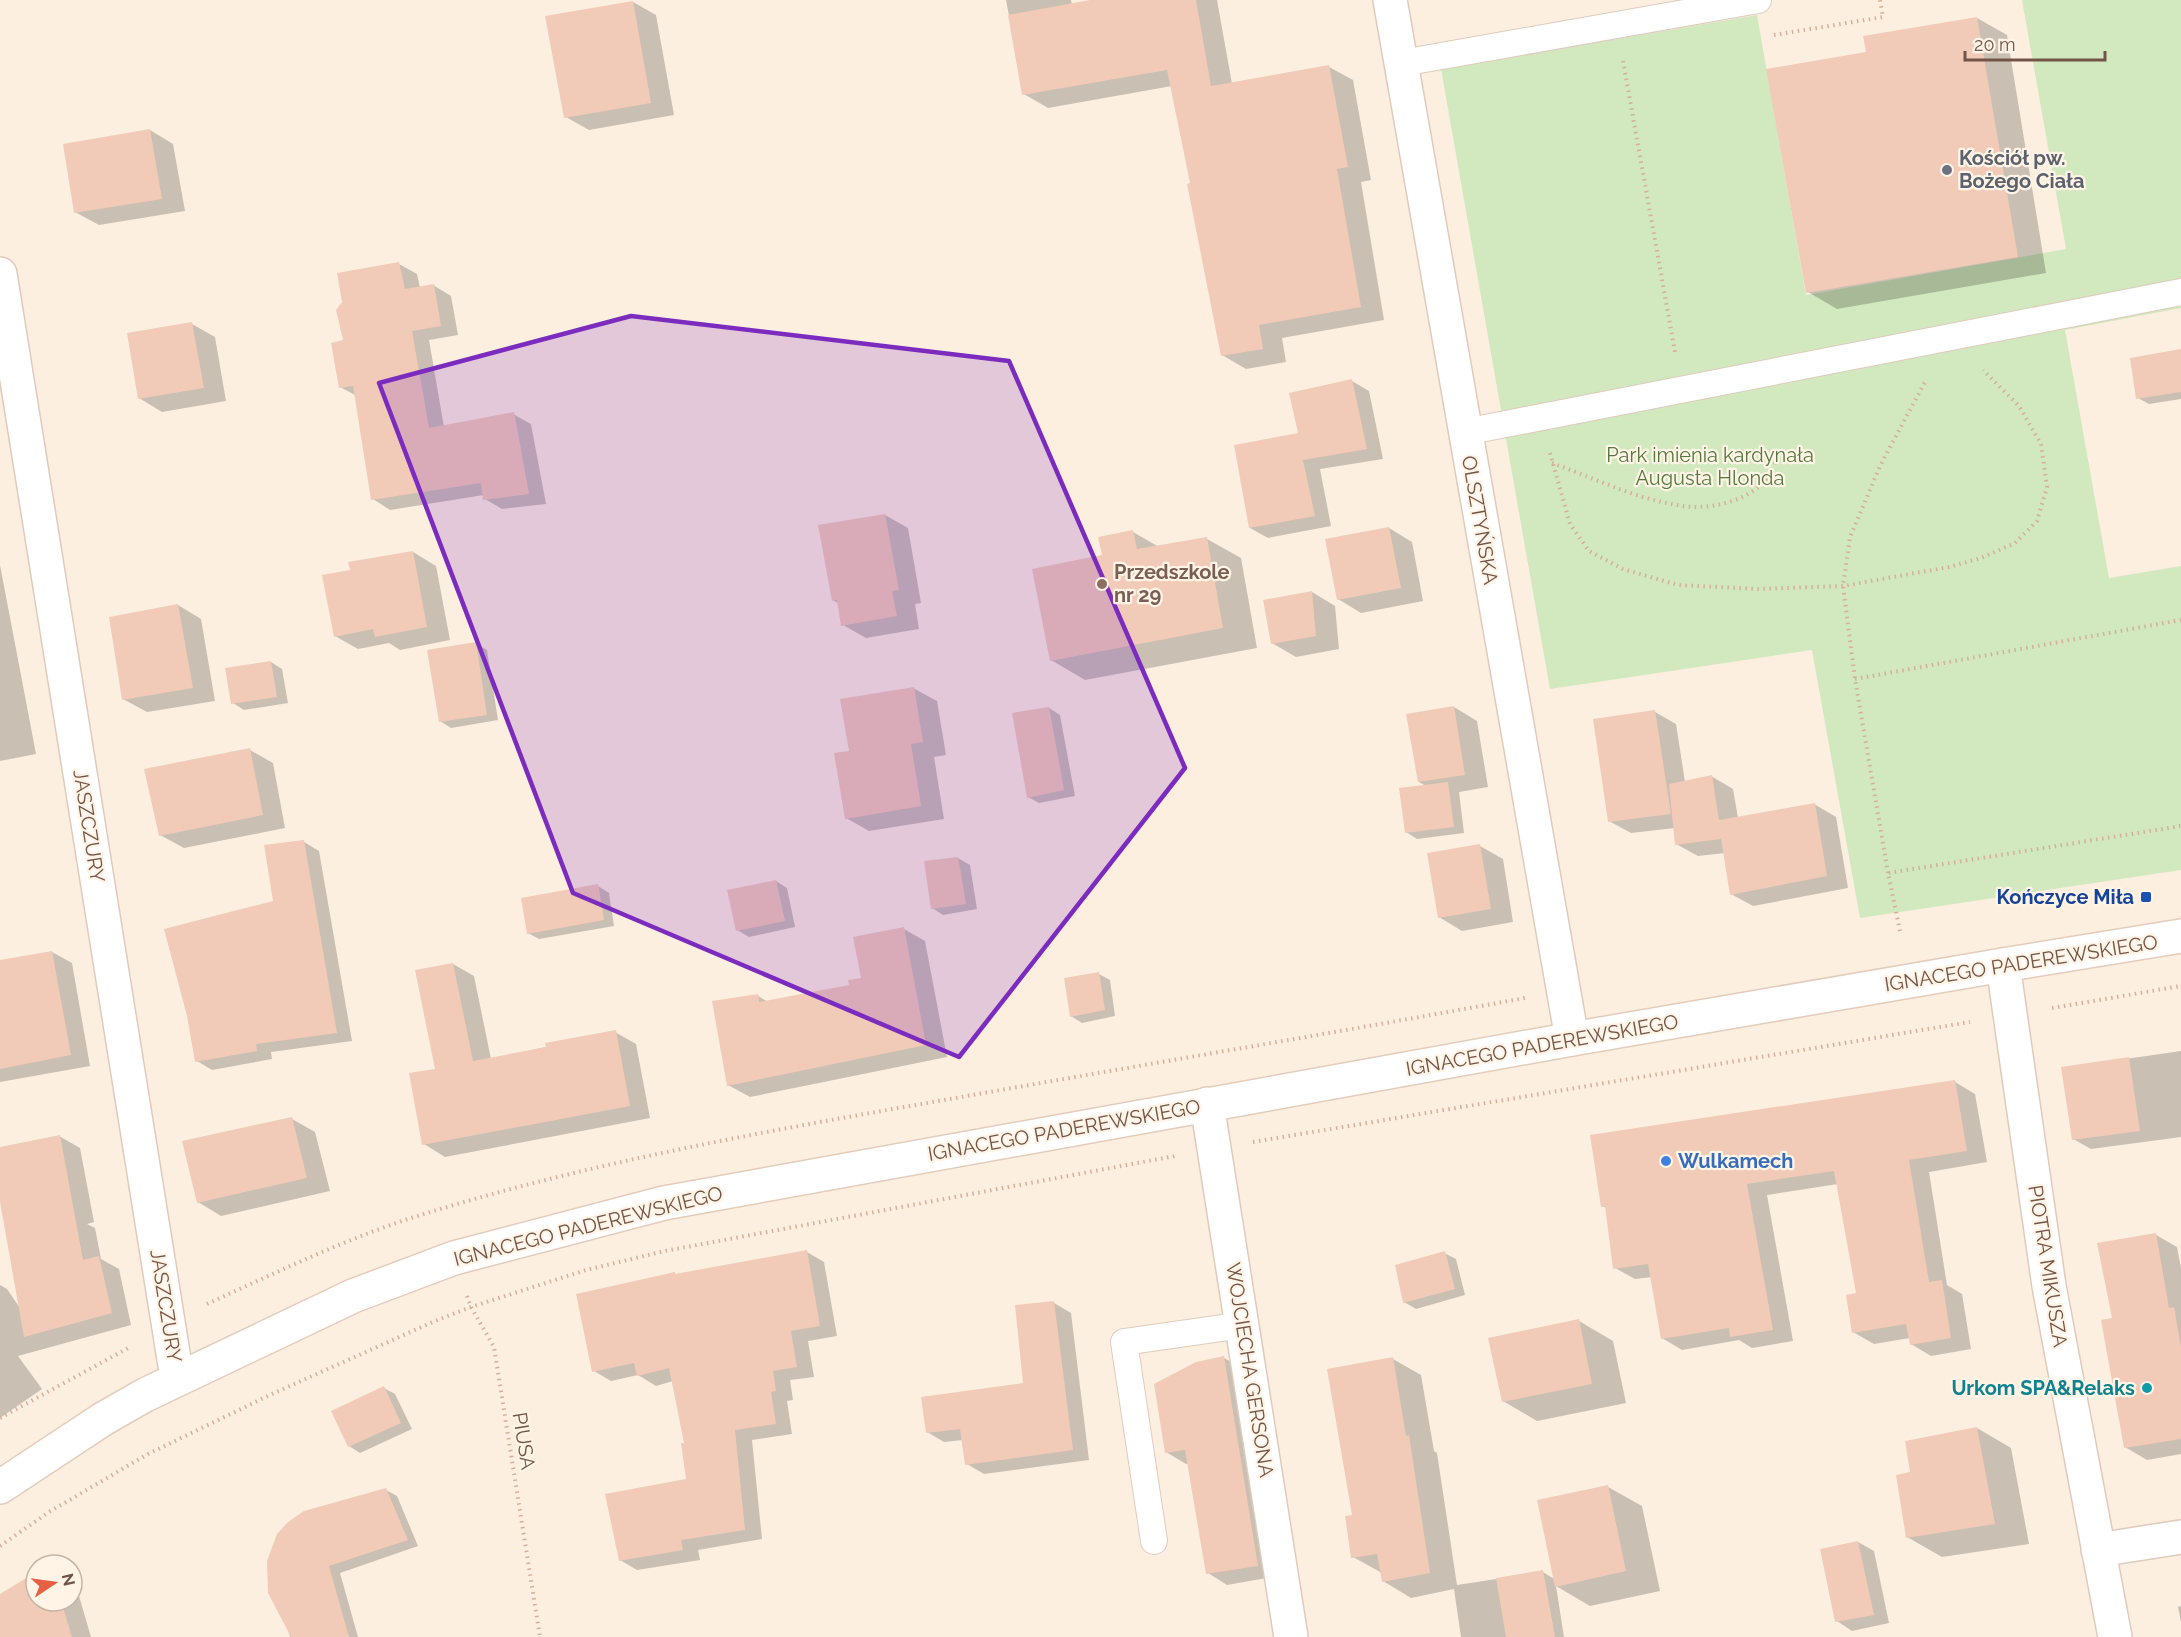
<svg xmlns="http://www.w3.org/2000/svg" width="2181" height="1637" font-family="Raleway,sans-serif">
  <rect width="100%" height="100%" fill="#fcefe0"/>
  <!-- green -->
  <path fill="#d2e8bf" d="M2022,0H2181V308L2065,330L2109,578L2181,566V870L1860,918L1812,650L1550,689L1441,69L1757,15L1806,295L2066,249Z"/>
  <!-- shadow -->
  <path fill="#0003" d="M1006,0H1071L1072,5L1099,0H1217L1232,84L1329,67L1353,80L1371,180L1361,182L1384,320L1282,338L1286,362L1246,369L1222,355L1192,184L1172,86L1048,108L1024,94Z
    M633,2L656,15L674,115L589,130L566,117Z
    M1977,18L2007,35L2046,273L1837,309L1808,292L1868,53Z
    M150,130L173,144L185,211L99,225L75,212Z
    M399,264L417,274L420,288L433,285L451,296L458,335L429,340L444,427L513,414L531,424L546,504L502,509L485,499L484,495L390,510L373,499L357,396L340,387L345,342Z
    M192,324L215,337L226,401L162,412L139,398Z
    M2181,351V399L2149,404L2138,398Z
    M1352,381L1369,391L1383,459L1320,469L1331,526L1268,538L1250,528L1299,434Z
    M885,515L908,528L921,603L915,604L919,629L866,638L843,625L839,604L833,600Z
    M1389,528L1412,542L1423,601L1361,613L1338,599Z
    M1133,532L1159,547L1207,539L1241,558L1257,648L1085,680L1051,660L1103,557Z
    M413,552L436,566L450,640L400,650L389,643L358,649L335,636L352,571Z
    M0,565L36,754L0,761Z
    M1312,592L1335,606L1339,649L1296,657L1272,643Z
    M178,605L201,619L215,701L147,712L123,699Z
    M475,643L487,650L498,720L451,728L440,721Z
    M271,662L282,669L288,703L244,710L233,703Z
    M913,688L937,701L946,755L934,757L944,819L869,831L846,818L851,752Z
    M1454,707L1477,721L1488,787L1459,792L1464,833L1417,839L1406,832L1426,786L1419,782Z
    M1049,708L1060,715L1075,796L1039,803L1028,797Z
    M1655,712L1676,724L1685,782L1711,776L1733,789L1738,818L1814,804L1836,817L1848,888L1753,906L1731,894L1725,853L1698,856L1676,844L1675,828L1631,833L1609,821Z
    M250,750L273,763L285,828L184,848L160,835Z
    M304,842L319,851L352,1041L271,1052L272,1059L212,1070L197,1061Z
    M1480,846L1503,859L1513,922L1462,931L1439,917Z
    M958,858L970,865L977,909L943,915L932,908Z
    M776,881L787,888L795,927L749,937L737,930Z
    M598,886L609,893L614,926L539,939L528,933Z
    M904,929L925,941L947,1057L750,1097L728,1085L758,996L768,1002L850,986L862,980Z
    M52,952L72,963L90,1066L0,1082V962Z
    M453,964L474,976L491,1059L615,1032L636,1044L650,1118L445,1157L424,1144Z
    M1099,974L1110,980L1115,1016L1082,1023L1071,1016Z
    M2181,1051V1137L2091,1149L2073,1139L2063,1068Z
    M1955,1082L1975,1094L1987,1162L1929,1172L1947,1285L1962,1294L1971,1349L1931,1356L1911,1344L1910,1338L1874,1344L1853,1332L1858,1294L1838,1184L1767,1195L1793,1341L1752,1348L1739,1340L1682,1350L1662,1338L1652,1277L1635,1279L1615,1268L1607,1208L1602,1206Z
    M292,1119L315,1132L330,1191L221,1216L198,1202Z
    M59,1136L80,1148L94,1222L87,1224L95,1228L101,1259L119,1269L131,1325L18,1356L42,1389L0,1418V1285L7,1289L20,1308L0,1193V1148Z
    M2156,1235L2177,1247L2181,1268V1454L2147,1460L2125,1447L2114,1319Z
    M807,1252L824,1262L837,1336L808,1341L814,1377L790,1380L793,1400L787,1401L792,1434L752,1440L762,1539L698,1550L700,1560L637,1570L620,1560L687,1481L685,1444L673,1381L656,1386L638,1375L611,1381L594,1371L674,1274L677,1275Z
    M1444,1253L1456,1259L1465,1295L1416,1309L1404,1302Z
    M1054,1303L1071,1313L1089,1460L984,1474L967,1464L963,1440L944,1442L927,1432L1025,1384Z
    M1579,1321L1613,1341L1626,1403L1537,1421L1503,1401Z
    M1224,1358L1244,1369L1277,1576L1227,1585L1208,1573L1189,1463L1186,1464L1166,1452Z
    M1393,1359L1421,1375L1434,1451L1437,1453L1457,1585L1543,1572L1554,1579L1608,1487L1642,1506L1660,1591L1590,1606L1556,1586L1564,1637H1461L1454,1589L1411,1598L1383,1581L1382,1573L1353,1557L1354,1516Z
    M384,1388L395,1394L412,1429L360,1453L349,1446Z
    M1977,1428L2011,1448L2029,1544L1942,1557L1907,1537Z
    M386,1490L397,1496L418,1546L340,1573L358,1637H290L287,1626L270,1593Z
    M1858,1542L1874,1551L1889,1623L1852,1631L1837,1621Z
    M36,1573V1601H72V1578L74,1579L91,1637H0V1595Z
    M2181,1606V1622L2178,1607Z"/>
  <!-- building -->
  <path fill="#f1cbb8" d="M1090,0H1196L1211,86L1329,65L1348,167L1337,169L1361,307L1259,325L1263,349L1221,356L1187,184L1190,183L1167,70L1022,95L1008,15Z
    M633,1L651,103L564,118L545,16Z
    M1977,17L2018,257L1806,293L1766,69L1866,52L1863,36Z
    M150,129L162,199L74,213L63,144Z
    M399,262L405,289L434,284L441,326L412,331L429,428L514,412L529,494L483,500L481,483L371,500L353,386L339,388L331,343L343,340L336,310L342,302L337,273Z
    M192,322L204,388L138,399L127,333Z
    M2181,349V392L2136,399L2130,358Z
    M1352,379L1367,449L1303,460L1315,516L1249,528L1234,445L1298,433L1289,393Z
    M885,514L899,590L892,591L897,616L841,626L837,600L832,601L818,525Z
    M1389,527L1401,588L1337,600L1325,539Z
    M1133,530L1137,549L1207,537L1223,628L1050,661L1032,569L1102,555L1098,537Z
    M413,551L427,627L375,637L373,629L334,637L322,575L350,570L348,562Z
    M1312,591L1316,636L1271,644L1263,600Z
    M178,604L193,688L122,700L109,617Z
    M476,642L487,715L439,722L427,650Z
    M271,661L277,697L231,704L225,668Z
    M914,687L923,742L911,744L921,806L845,819L834,753L849,751L840,699Z
    M1454,706L1465,775L1418,782L1406,714Z
    M1049,707L1064,790L1027,798L1012,713Z
    M1655,710L1671,814L1608,822L1593,719Z
    M250,748L263,815L159,836L144,769Z
    M1712,775L1719,820L1815,803L1827,876L1730,895L1721,839L1675,845L1669,784Z
    M1448,782L1454,827L1405,833L1399,788Z
    M304,840L337,1033L256,1044L257,1051L195,1062L187,1016L164,929L273,901L264,845Z
    M1480,844L1491,909L1438,918L1427,853Z
    M958,857L966,904L931,909L924,861Z
    M776,880L785,921L736,931L727,890Z
    M598,884L604,920L527,934L521,898Z
    M904,927L926,1045L727,1086L712,1001L758,994L759,1002L849,985L848,980L861,978L853,937Z
    M52,951L71,1055L0,1069V960Z
    M453,963L473,1061L546,1047L545,1043L616,1030L630,1106L422,1145L409,1073L435,1069L415,970Z
    M1099,972L1105,1010L1070,1017L1064,978Z
    M2129,1057L2140,1131L2072,1140L2061,1067Z
    M1955,1080L1967,1151L1909,1160L1929,1282L1942,1280L1951,1338L1910,1345L1906,1324L1852,1333L1846,1295L1856,1293L1834,1171L1747,1184L1773,1330L1730,1337L1729,1328L1661,1339L1648,1264L1613,1269L1605,1206L1601,1207L1590,1135Z
    M292,1117L307,1178L197,1203L182,1141Z
    M60,1135L83,1260L99,1256L112,1313L24,1337L0,1202V1147Z
    M2156,1233L2169,1308L2174,1307L2181,1347V1439L2124,1448L2101,1320L2112,1318L2097,1243Z
    M807,1250L820,1326L791,1331L797,1367L773,1371L776,1391L771,1392L776,1424L735,1430L745,1530L681,1540L683,1550L619,1561L605,1494L686,1479L681,1443H684L669,1368L637,1376L634,1363L592,1372L576,1294L675,1272V1274Z
    M1445,1251L1455,1289L1403,1303L1395,1265Z
    M1054,1301L1073,1450L965,1465L960,1429L926,1433L921,1397L1023,1383L1015,1305Z
    M1579,1319L1592,1384L1502,1402L1488,1338Z
    M1224,1356L1258,1566L1206,1574L1185,1450L1165,1453L1154,1384L1196,1362Z
    M1393,1357L1406,1436L1409,1435L1430,1573L1382,1582L1377,1554L1351,1558L1345,1516L1352,1515L1327,1369Z
    M384,1386L401,1423L348,1447L331,1411Z
    M1977,1427L1995,1524L1906,1538L1896,1475L1910,1472L1905,1441Z
    M1608,1485L1626,1571L1555,1587L1537,1500Z
    M386,1488L408,1540L329,1566L349,1637H291L268,1593L267,1561L277,1534L288,1522L304,1511Z
    M1858,1541L1874,1615L1835,1622L1820,1549Z
    M1543,1570L1555,1637H1506L1496,1578Z
    M36,1572V1601H61L72,1637H0V1594Z"/>
  <g fill="none" stroke-linecap="round" stroke-linejoin="round">
    <defs>
      <path id="lane" d="M1402,63L1758,0
        M1465,432L2181,292
        M1154,1541L1124,1342L1243,1325"/>
      <path id="street" d="M1390,0L1572,1039
        M0,274L177,1378
        M2003,965L2049,1286L2115,1637
        M1207,1104L1291,1637
        M2098,1550L2181,1537"/>
      <path id="secondary" d="M0,1487L103,1419L145,1395L353,1296L454,1258L664,1203L1572,1039L2003,965L2181,936"/>
    </defs>
    <!-- lane casing -->
    <use href="#lane" stroke="#dfcbbc" stroke-width="28"/>
    <!-- street casing -->
    <use href="#street" stroke="#dfcbbc" stroke-width="36"/>
    <!-- secondary casing -->
    <use href="#secondary" stroke="#e4ccba" stroke-width="36"/>
    <!-- path -->
    <path stroke="#d5af9b" stroke-width="4" stroke-dasharray="1.5 4.5" stroke-linecap="butt" d="M1774,35L1883,17L1880,0
      M1623,61L1675,352
      M1550,453L1570,524L1589,551L1623,569L1678,585L1758,589L1843,586L1949,567L1981,558L2015,543L2037,521L2047,487L2041,444L2019,406L1983,370
      M1552,463C1594,478 1638,500 1683,506C1710,510 1749,501 1766,479C1773,471 1776,459 1781,450
      M1855,679L2181,620
      M1888,873L1855,679L1843,586L1850,537L1881,464L1926,380
      M1900,931L1888,873L2181,826
      M2052,1008L2181,986
      M1253,1142L1970,1022
      M467,1296L471,1307L494,1347L540,1637
      M207,1304C273,1274 339,1242 408,1219C590,1161 779,1129 967,1096C1153,1063 1339,1032 1525,998
      M0,1418L130,1347
      M0,1546L49,1512L148,1454L272,1394L435,1321L471,1307L586,1270L665,1251L1175,1156"/>
    <!-- lane -->
    <use href="#lane" stroke="#fff" stroke-width="26"/>
    <!-- street -->
    <use href="#street" stroke="#fff" stroke-width="33"/>
    <!-- secondary -->
    <use href="#secondary" stroke="#fff" stroke-width="33"/>
  </g>
  <!-- marked area -->
  <path fill="#7b2cbf" fill-opacity="0.2" stroke="#7b2cbf" stroke-width="4.5" stroke-linejoin="round" d="M631,316L1009,361L1185,768L959,1057L573,893L379,383Z"/>
  <!-- markers -->
  <circle fill="#6b7280" stroke="#fff4e5" stroke-width="2" cx="1947" cy="170" r="6"/>
  <circle fill="#8d6e63" stroke="#fff4e5" stroke-width="2" cx="1102" cy="584" r="6"/>
  <rect fill="#1a4fb4" stroke="#fff4e5" stroke-width="2" x="2140" y="891" width="12" height="12" rx="3"/>
  <circle fill="#3f7fe0" stroke="#fff4e5" stroke-width="2" cx="1666" cy="1161" r="6"/>
  <circle fill="#0f9aa8" stroke="#fff4e5" stroke-width="2" cx="2147" cy="1388" r="6"/>
  <g text-anchor="middle" stroke-width="4.5" stroke-linejoin="round" paint-order="stroke">
    <!-- worship labels -->
    <g font-size="20" font-weight="bold" fill="#5b616d" stroke="#fff4e5" text-anchor="start">
      <text x="1959" y="165">Kościół pw.<tspan x="1959" dy="23">Bożego Ciała</tspan></text>
    </g>
    <!-- park labels -->
    <g font-size="20" fill="#547840" stroke="#fff4e5">
      <text x="1710" y="462">Park imienia kardynała<tspan x="1710" dy="23">Augusta Hlonda</tspan></text>
    </g>
    <!-- street labels -->
    <g font-size="20" fill="#725448" stroke="#fff4e5">
      <text transform="translate(1480 520) rotate(80)" y="7">OLSZTYŃSKA</text>
      <text transform="translate(89 826) rotate(81)" y="7">JASZCZURY</text>
      <text transform="translate(2021 963) rotate(-9)" y="7">IGNACEGO PADEREWSKIEGO</text>
      <text transform="translate(1542 1045) rotate(-10)" y="7">IGNACEGO PADEREWSKIEGO</text>
      <text transform="translate(1064 1130) rotate(-10)" y="7">IGNACEGO PADEREWSKIEGO</text>
      <text transform="translate(588 1226) rotate(-14)" y="7">IGNACEGO PADEREWSKIEGO</text>
      <text transform="translate(2048 1266) rotate(81)" y="7">PIOTRA MIKUSZA</text>
      <text transform="translate(166 1306) rotate(81)" y="7">JASZCZURY</text>
      <text transform="translate(1250 1370) rotate(81)" y="7">WOJCIECHA GERSONA</text>
      <text transform="translate(524 1441) rotate(81)" y="7">PIUSA</text>
    </g>
    <!-- education labels -->
    <g font-size="20" font-weight="bold" fill="#785e54" stroke="#fff4e5" text-anchor="start">
      <text x="1114" y="579">Przedszkole<tspan x="1114" dy="23">nr 29</tspan></text>
    </g>
    <!-- transit labels -->
    <g font-size="20" font-weight="bold" fill="#164399" stroke="#fff4e5" text-anchor="end">
      <text x="2134" y="904">Kończyce Miła</text>
    </g>
    <!-- shop labels -->
    <g font-size="20" font-weight="bold" fill="#366cbe" stroke="#fff4e5" text-anchor="start">
      <text x="1678" y="1168">Wulkamech</text>
    </g>
    <!-- culture labels -->
    <g font-size="20" font-weight="bold" fill="#0d838f" stroke="#fff4e5" text-anchor="end">
      <text x="2135" y="1395">Urkom SPA&amp;Relaks</text>
    </g>
  </g>
  <!-- north arrow -->
  <g transform="translate(54 1583) rotate(77)"><circle r="28" fill="#fff4e5" stroke="#c7b4a6" stroke-width="1.5"/>
  <path d="M0-4.5L10 22L0 15L-10 22Z" fill="#e56045"/>
  <text y="-9" font-size="16" font-weight="bold" text-anchor="middle" fill="#725448">N</text>
  </g>
  <!-- scale -->
  <path d="M1965 51v9h140v-9" fill="none" stroke="#725448" stroke-width="3"/>
  <text x="1974" y="51" font-size="18" fill="#725448" stroke="#fff4e5" stroke-width="4.5" paint-order="stroke">20 m</text>
</svg>
